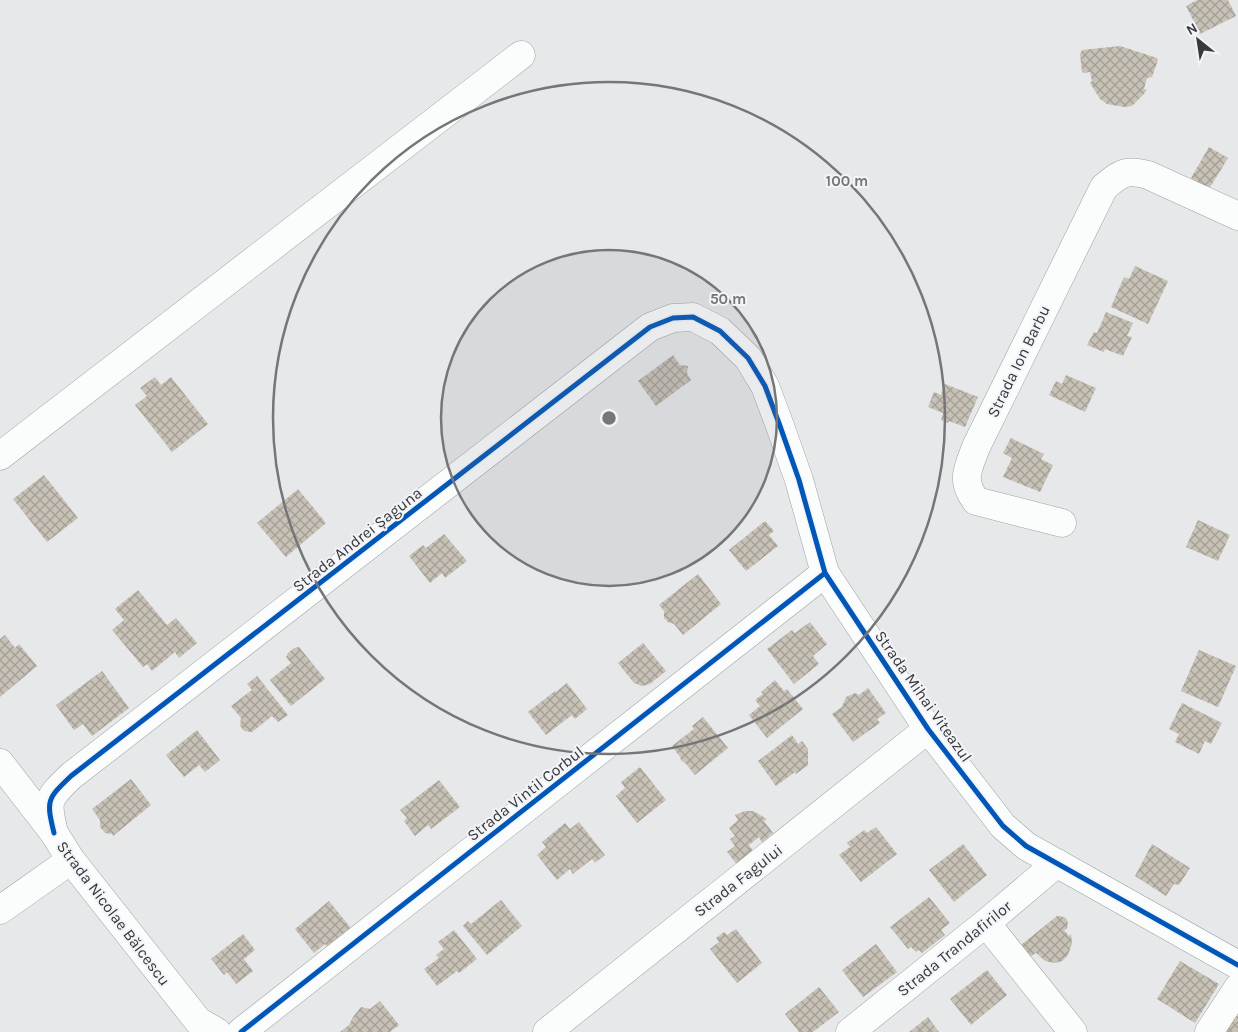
<svg xmlns="http://www.w3.org/2000/svg" width="1238" height="1032" font-family="Karla,sans-serif">
  <defs>
    <pattern id="building-cross-hatch" width="8" height="8" patternUnits="userSpaceOnUse" patternTransform="scale(1.25)"><rect width="8" height="8" fill="#c7c1b6"/><path d="M0 0l8 8M0 8l8-8" fill="none" stroke="#a39e95"/></pattern>
  </defs>
  <rect width="100%" height="100%" fill="#e6e8ea"/>
  <!-- building -->
  <path fill="url(#building-cross-hatch)" d="M1197,0H1228L1236,16L1200,34L1186,6Z
    M1120,46L1157,58L1158,60L1152,77L1147,78L1144,89L1147,90L1143,95L1132,106L1124,107L1107,104L1100,99L1090,83L1092,81L1090,72L1084,73L1082,72L1080,54L1082,50Z
    M1209,147L1228,158L1209,189L1191,178Z
    M1135,266L1168,281L1148,324L1111,307L1124,277L1129,279Z
    M1106,312L1133,323L1127,336L1132,337L1123,356L1105,349L1104,352L1087,345L1094,332L1097,333Z
    M673,355L680,365L688,366L687,373L691,380L656,406L638,381Z
    M1066,375L1096,388L1085,412L1049,395L1056,381L1062,384Z
    M155,377L161,385L171,377L208,424L172,452L135,405L147,396L140,388Z
    M945,384L978,397L965,427L949,421L948,423L941,420L943,413L928,407L934,392L941,395Z
    M1011,438L1044,454L1041,459L1053,465L1040,492L1003,477L1012,458L1003,453Z
    M44,475L78,518L47,542L13,499Z
    M298,489L326,523L286,557L257,523Z
    M1198,520L1230,535L1218,561L1186,547Z
    M765,521L774,531L769,535L778,546L746,571L729,550Z
    M444,534L467,561L445,578L442,573L430,583L409,556L423,545L426,548Z
    M698,574L721,604L683,635L674,624L668,622L664,618V611L659,605Z
    M138,590L167,625L176,618L197,643L179,658L175,652L152,671L147,664L143,667L112,630L124,620L115,609Z
    M810,622L827,644L813,656L819,664L794,684L767,649L792,630L795,633Z
    M5,635L15,648L19,644L37,666L0,697V639Z
    M643,643L666,671L650,684L642,686L634,683L618,663Z
    M299,647L325,679L291,706L270,680L291,663L286,657L288,653L294,648Z
    M1199,650L1236,666L1218,707L1181,691Z
    M102,671L129,708L92,736L83,724L74,730L56,705Z
    M257,676L288,715L278,722L272,716L252,732L244,731L240,726L241,718L231,706L252,690L247,684Z
    M775,680L784,691L787,689L803,709L767,738L749,715L760,706L755,700L763,694L761,692Z
    M567,683L587,709L575,719L572,715L546,735L528,712L555,691L556,692Z
    M868,688L886,713L877,719L880,723L853,742L832,714L842,707L846,697L855,693L859,695Z
    M1182,703L1222,723L1211,744L1205,741L1199,754L1175,742L1179,734L1169,729Z
    M703,717L728,748L695,775L686,764L681,760L680,757L672,746L694,729L692,726Z
    M197,730L220,760L205,772L199,765L184,777L166,755Z
    M792,735L798,744L802,741L808,749V765L796,774L795,772L776,786L758,761Z
    M640,767L666,800L637,823L616,796L625,788L621,782Z
    M131,779L151,805L113,836L112,834L105,833L100,827V820L92,809Z
    M439,780L460,807L431,829L428,825L415,836L404,821L407,818L400,810Z
    M745,811H753L767,819L764,821L773,833L762,842L759,837L749,845L755,854L739,867L727,852L735,846L730,839L735,836L729,828L738,820L735,815Z
    M579,822L605,855L595,863L592,859L573,874L570,869L557,880L537,855L546,847L542,842L565,823L570,829Z
    M876,827L897,854L861,882L839,855L850,847L847,843L864,830L867,833Z
    M963,844L987,875L954,902L929,870Z
    M1152,844L1190,868L1179,885L1174,884L1166,896L1135,876Z
    M929,897L950,923L941,930L945,935L922,953L919,950L916,952L911,947L908,949L890,927Z
    M501,900L522,926L487,955L463,926L468,921L471,924Z
    M329,901L354,932L331,951L325,944L314,953L295,929Z
    M1057,916H1060L1066,918L1068,923L1067,929L1064,930L1069,936L1071,934L1072,944L1068,955L1062,961L1055,963L1045,961L1036,953L1030,957L1021,945Z
    M736,929L762,963L737,983L710,949L719,942L716,938L724,932L727,935Z
    M454,930L477,959L459,973L457,971L437,986L424,969L439,958L436,955L444,949L438,942Z
    M243,934L255,950L244,959L253,971L236,984L227,972L224,975L211,959Z
    M876,944L897,972L863,997L842,970Z
    M1180,961L1219,984L1195,1023L1157,999Z
    M987,970L1007,995L971,1025L950,999Z
    M819,987L839,1012L813,1032H799L785,1014Z
    M380,1001L399,1025L390,1032H340L349,1025L353,1017L361,1007L370,1009Z
    M1233,1014L1238,1016V1032H1224Z
    M928,1017L939,1032H909Z"/>
  <g fill="none" stroke-linecap="round" stroke-linejoin="round">
    <defs>
      <path id="minor" d="M0,456L521,55
        M1062,523L976,501C960,480 968,469 976,447L1104,187C1122,173 1125,169 1148,175L1238,216
        M0,763L54,833L71,860L198,1021L217,1032
        M54,833C46,800 47,799 71,776L650,327L673,318L693,317L720,331L748,358L765,386L780,426L799,480L825,573L928,729L1003,826L1026,846L1238,965
        M0,910L71,860
        M986,923L1073,1032
        M241,1032L825,573
        M547,1032L928,729
        M850,1032L986,923L1057,863
        M1209,1032L1238,988"/>
    </defs>
    <!-- minor casing -->
    <use href="#minor" stroke="#a0a1a2" stroke-width="29"/>
    <!-- minor -->
    <use href="#minor" stroke="#fbfcfc" stroke-width="28"/>
    <defs>
      <path id="cycleway" d="M54,833C46,800 47,799 71,776L650,327L673,318L693,317L720,331L748,358L765,386L780,426L799,480L825,573L928,729L1003,826L1026,846L1238,965
        M241,1032L825,573"/>
    </defs>
    <!-- cycleway casing -->
    <use href="#cycleway" stroke="#f3f4f9" stroke-width="8"/>
    <!-- cycleway -->
    <use href="#cycleway" stroke="#0057b8" stroke-width="5"/>
  </g>
  <!-- distance rings -->
  <circle cx="609" cy="418" r="168" fill="#767678" fill-opacity=".12"/>
  <g fill="none" stroke="#767678" stroke-width="2.5">
    <circle cx="609" cy="418" r="168"/>
    <circle cx="609" cy="418" r="336"/>
  </g>
  <g text-anchor="middle" stroke-width="4" stroke-linejoin="round" paint-order="stroke">
    <!-- street labels -->
    <g font-size="16" fill="#39393b" stroke="#f3f4f9">
      <text transform="translate(1018 361) rotate(-64)" y="6">Strada Ion Barbu</text>
      <text transform="translate(357 539) rotate(-38)" y="6">Strada Andrei Șaguna</text>
      <text transform="translate(924 696) rotate(55)" y="6">Strada Mihai Viteazul</text>
      <text transform="translate(525 793) rotate(-38)" y="6">Strada Vintil Corbul</text>
      <text transform="translate(738 880) rotate(-38)" y="6">Strada Fagului</text>
      <text transform="translate(114 913) rotate(53)" y="6">Strada Nicolae Bălcescu</text>
      <text transform="translate(954 948) rotate(-39)" y="6">Strada Trandafirilor</text>
    </g>
  </g>
  <circle cx="609" cy="418" r="8" fill="#767678" stroke="#f3f4f9" stroke-width="2.5"/>
  <g font-size="15" text-anchor="middle" font-weight="bold" fill="#767678" stroke="#f3f4f9" stroke-width="4" stroke-linejoin="round" paint-order="stroke">
    <text x="847" y="186">100 m</text>
    <text x="728" y="304">50 m</text>
  </g>
  <!-- north arrow -->
  <g transform="translate(1198 40) rotate(330)" stroke="#f3f4f9" stroke-width="4" paint-order="stroke">
  <path d="M0-4L9 19L0 12L-9 19Z" fill="#39393b"/>
  <text y="-8" font-size="14" font-weight="bold" text-anchor="middle" fill="#39393b">N</text>
  </g>
</svg>
